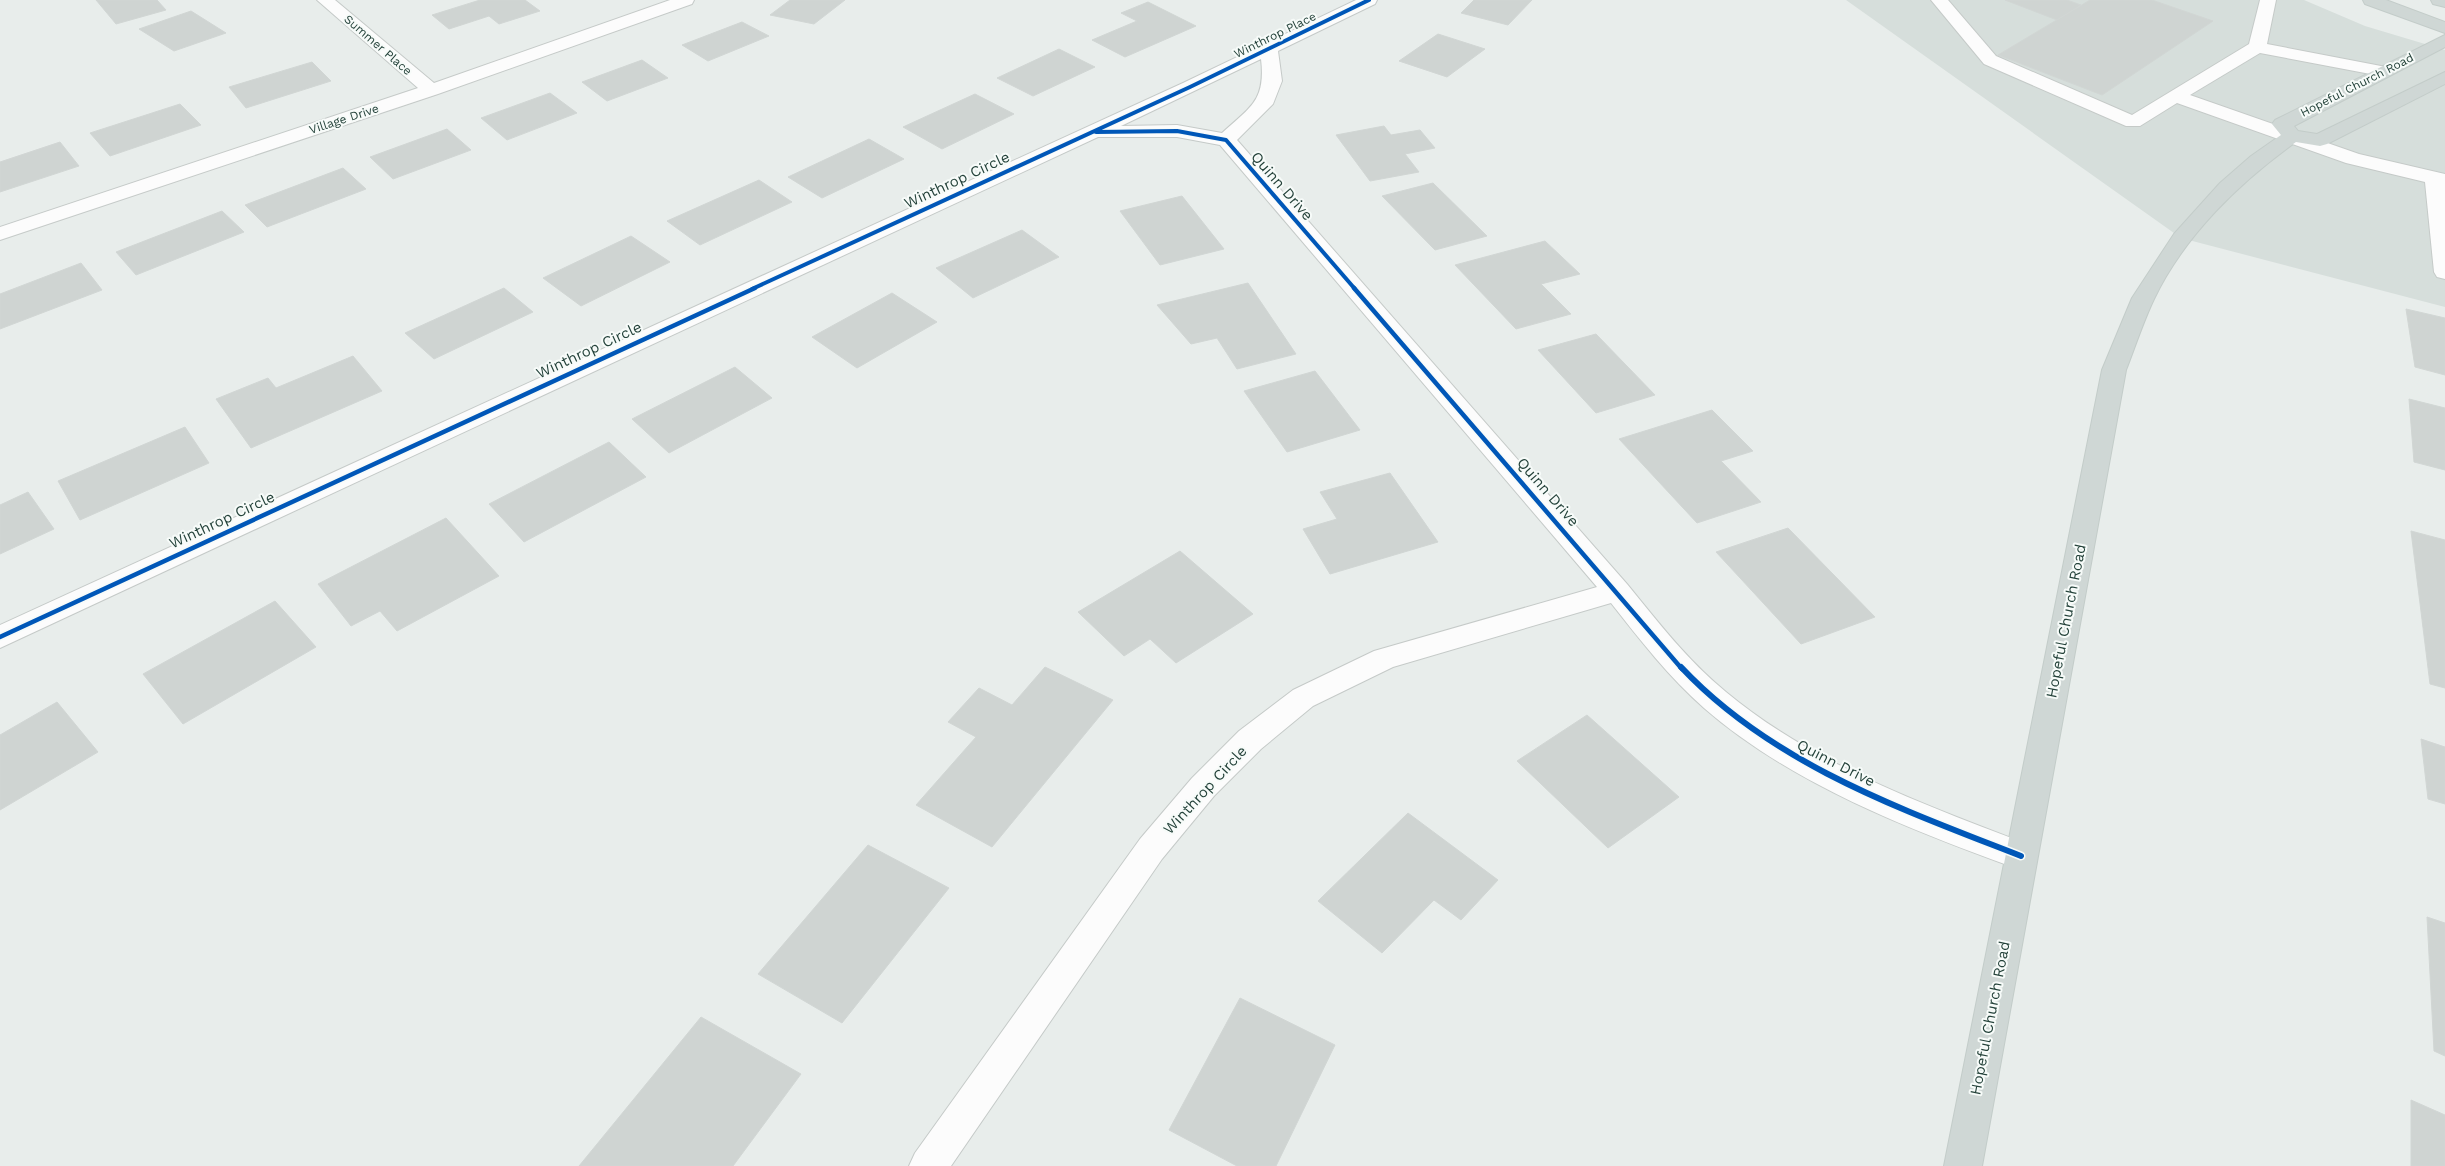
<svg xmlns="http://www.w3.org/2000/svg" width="2445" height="1166" font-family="'Work Sans',sans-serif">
  <rect width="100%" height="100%" fill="#e8edeb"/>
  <!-- built -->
  <path fill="#d6dedb" d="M1846,0H2304L2365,26L2445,50V307L2181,238Z"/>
  <!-- building -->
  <path fill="#cfd4d2" stroke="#d1d6d4" d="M96,0H157L166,10L116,24Z
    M480,0H525L540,11L499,24L489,16L449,29L432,15Z
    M790,0H845L814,24L770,15Z
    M1474,0H1532L1508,25L1461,13Z
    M2005,0H2067L2081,5L2057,20Z
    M2090,0H2152L2213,21L2102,95L1998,55Z
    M1148,2L1196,26L1125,57L1092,40L1137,21L1121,13Z
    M191,11L226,33L174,51L139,29Z
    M742,22L769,36L708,61L682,45Z
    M1438,34L1485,49L1447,77L1399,61Z
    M1059,49L1095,67L1033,96L997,78Z
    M642,60L668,78L607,101L582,82Z
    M312,62L331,81L246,108L229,87Z
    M550,93L577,113L507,140L481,118Z
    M975,94L1014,114L942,149L903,127Z
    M180,104L201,125L110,156L90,133Z
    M1384,126L1391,135L1420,130L1435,148L1405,154L1419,172L1370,181L1336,135Z
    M447,129L471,150L393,179L370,157Z
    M869,139L904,159L822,198L788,177Z
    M60,142L79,166L0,192V162Z
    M343,168L366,189L267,227L245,205Z
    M759,180L792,202L700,245L667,221Z
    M1433,183L1487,236L1435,250L1382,196Z
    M1182,196L1224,249L1160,265L1120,211Z
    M222,211L244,232L136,275L116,252Z
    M1022,230L1059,257L973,298L936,268Z
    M631,236L670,262L581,306L543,278Z
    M1545,241L1580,274L1541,284L1571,314L1516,329L1455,265Z
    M81,263L102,290L0,329V294Z
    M1248,283L1296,354L1237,369L1217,338L1191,344L1157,305Z
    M504,288L533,312L434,359L405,333Z
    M892,293L937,322L857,368L812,337Z
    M2406,309L2445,318V375L2415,367Z
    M1596,334L1655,395L1596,413L1538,350Z
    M353,356L382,391L251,448L216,399L268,378L276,388Z
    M735,367L772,398L669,453L632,419Z
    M1315,371L1360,430L1287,452L1244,391Z
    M2409,399L2445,408V470L2414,462Z
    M1712,410L1753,451L1721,461L1761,502L1697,523L1619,439Z
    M185,427L209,463L80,520L58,481Z
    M609,442L646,477L524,542L489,504Z
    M1390,473L1438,542L1330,574L1303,529L1337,519L1320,492Z
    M28,492L54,529L0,554V505Z
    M446,518L499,576L397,631L380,611L351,626L318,584Z
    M1788,528L1875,617L1801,644L1716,552Z
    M2411,531L2445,540V688L2430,684Z
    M1180,551L1253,614L1176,663L1150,639L1124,656L1078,612Z
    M275,601L316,647L183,724L143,674Z
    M1045,667L1113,700L992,847L916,805L976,737L948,722L979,688L1012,705Z
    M57,702L98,752L0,810V735Z
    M1587,715L1679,797L1608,848L1517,761Z
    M2421,739L2445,747V804L2428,799Z
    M1408,813L1498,880L1461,920L1434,900L1382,953L1318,901Z
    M868,845L949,888L842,1023L758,974Z
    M2427,917L2445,923V1056L2434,1051Z
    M1240,998L1335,1045L1276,1166H1237L1169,1130Z
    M701,1017L801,1074L733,1166H579Z
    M2411,1100L2445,1115V1166H2411Z"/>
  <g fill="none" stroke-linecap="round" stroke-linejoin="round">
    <defs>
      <path id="minor" d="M317,0H335L434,83L670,0H694L692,4L438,94L0,240V227L418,88Z
        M1356,0H1377L1375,4L1278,51L1282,81L1273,104L1237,140L1627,584C1658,622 1688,661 1726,692C1815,766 1926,805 2032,846L2037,856L2032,866L2021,870C1913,831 1791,784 1704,708C1669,677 1640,640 1611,603L1393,667L1313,706L1261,749L1214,796L1162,859L951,1166H909L915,1153L1140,839L1192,778L1239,731L1293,690L1374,651L1597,587L1220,145L1177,137H1098L0,648V625L1183,83ZM1261,59C1266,101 1250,107 1222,133L1177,125L1121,126Z
        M1931,0H1948L1996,56L2132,115L2249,44L2260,0H2276L2267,44L2381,66L2387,67L2390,71L2387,75L2381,76L2260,53L2190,95L2359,154L2445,174V279L2437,277L2434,272L2425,182L2346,163L2177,103L2140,126H2126L1984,64Z"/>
      <path id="major" d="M2363,0H2386L2445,22V33L2365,4Z
        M2431,0H2445V7L2433,4Z
        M2445,35V47L2294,126L2298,131L2317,134L2445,72V84L2327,144L2320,146L2296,142C2240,182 2184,236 2154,299C2143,322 2135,347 2126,370L1982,1166H1944L2102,370L2132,298L2174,234L2220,183L2251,156L2281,135L2272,124L2275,120Z"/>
    </defs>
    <!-- minor casing -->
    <use href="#minor" stroke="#c5cac8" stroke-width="2"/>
    <!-- major casing -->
    <use href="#major" stroke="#c3ccc9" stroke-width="2"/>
    <!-- minor -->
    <use href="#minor" fill="#fcfcfc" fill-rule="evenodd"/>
    <!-- major -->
    <use href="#major" fill="#cfd7d5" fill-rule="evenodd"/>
    <defs>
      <path id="cycleway-far2" d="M1096,132L1177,131L1226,140L1355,289
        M752,289L1190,87L1369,0"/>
      <path id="cycleway-far1" d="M1354,288L1682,669
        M0,637L755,288"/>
      <path id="cycleway" d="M1681,667C1772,764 1901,809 2021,856"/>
    </defs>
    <!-- cycleway-far2 casing -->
    <use href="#cycleway-far2" stroke="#f7fbf9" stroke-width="6"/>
    <!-- cycleway-far1 casing -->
    <use href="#cycleway-far1" stroke="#f7fbf9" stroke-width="8"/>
    <!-- cycleway casing -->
    <use href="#cycleway" stroke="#f7fbf9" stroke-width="9"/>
    <!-- cycleway-far2 -->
    <use href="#cycleway-far2" stroke="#0057b8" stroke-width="4"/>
    <!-- cycleway-far1 -->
    <use href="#cycleway-far1" stroke="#0057b8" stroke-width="4.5"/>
    <!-- cycleway -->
    <use href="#cycleway" stroke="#0057b8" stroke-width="6"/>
  </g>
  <g text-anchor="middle" stroke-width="4" stroke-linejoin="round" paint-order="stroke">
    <!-- far-street labels -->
    <g font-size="12" fill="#24423a" stroke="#f7fbf9">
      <text transform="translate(1275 35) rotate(-26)" y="4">Winthrop Place</text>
      <text transform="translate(378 45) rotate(41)" y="4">Summer Place</text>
      <text transform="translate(2357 85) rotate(-27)" y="4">Hopeful Church Road</text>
      <text transform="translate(344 119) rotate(-18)" y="4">Village Drive</text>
    </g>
    <!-- street labels -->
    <g font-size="15" fill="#24423a" stroke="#f7fbf9">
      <text transform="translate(957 180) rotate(-25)" y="5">Winthrop Circle</text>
      <text transform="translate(1282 186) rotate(49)" y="5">Quinn Drive</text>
      <text transform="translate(589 350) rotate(-25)" y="5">Winthrop Circle</text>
      <text transform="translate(1548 492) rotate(49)" y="5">Quinn Drive</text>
      <text transform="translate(222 520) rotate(-25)" y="5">Winthrop Circle</text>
      <text transform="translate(2066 621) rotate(-79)" y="5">Hopeful Church Road</text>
      <text transform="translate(1836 763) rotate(27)" y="5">Quinn Drive</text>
      <text transform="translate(1205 790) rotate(-47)" y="5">Winthrop Circle</text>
      <text transform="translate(1990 1018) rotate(-79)" y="5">Hopeful Church Road</text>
    </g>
  </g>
</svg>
